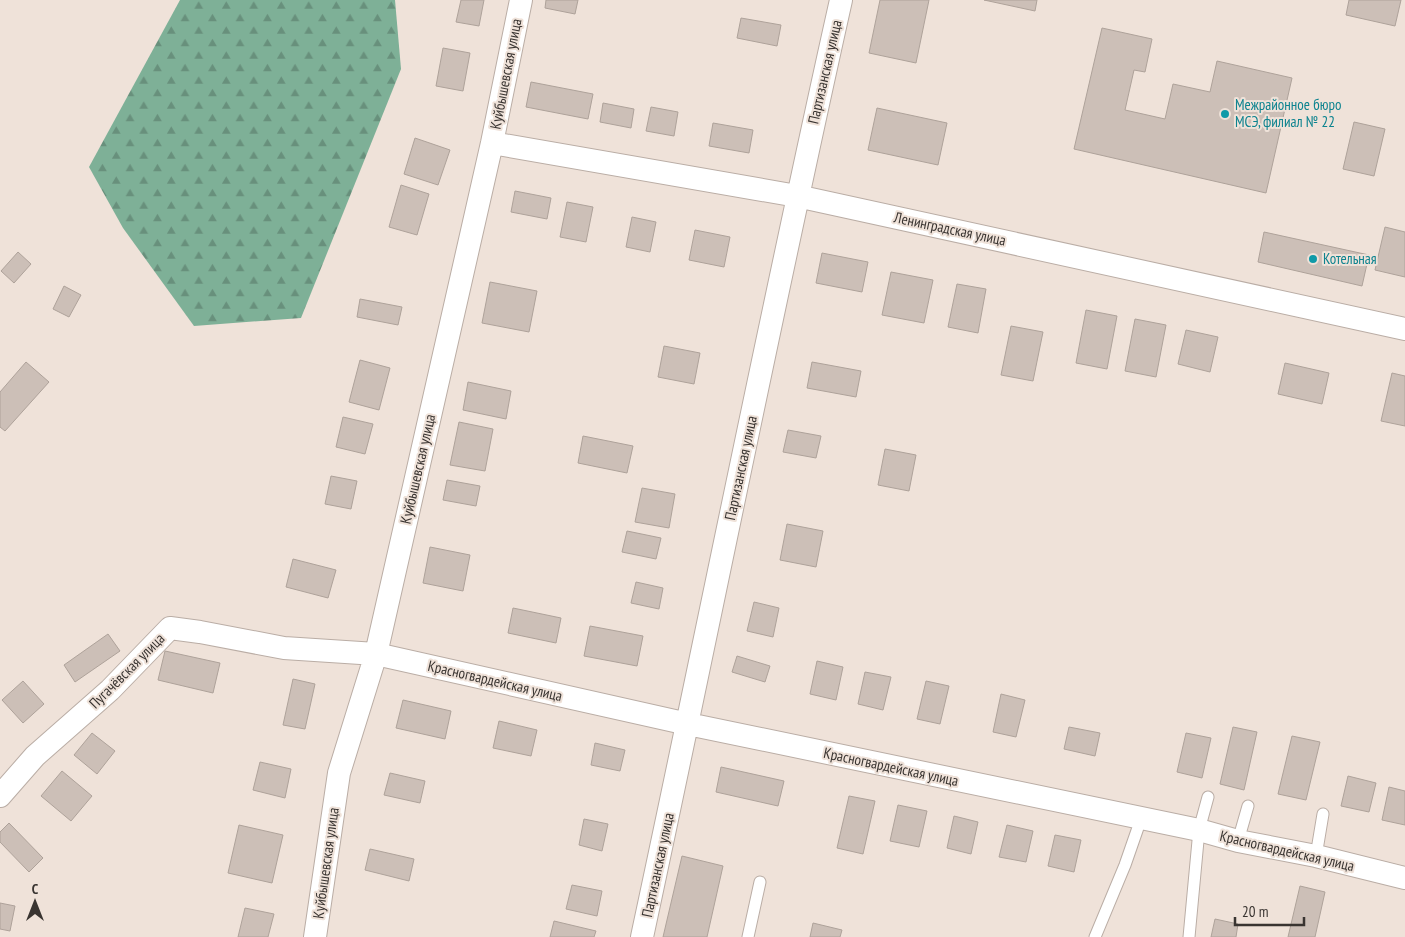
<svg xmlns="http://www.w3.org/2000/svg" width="1405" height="937" font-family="'PT Sans Narrow',sans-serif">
  <defs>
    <pattern id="forest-firs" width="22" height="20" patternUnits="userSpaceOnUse" patternTransform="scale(1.25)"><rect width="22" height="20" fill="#7eb097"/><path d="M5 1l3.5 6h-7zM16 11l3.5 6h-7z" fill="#68907c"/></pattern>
  </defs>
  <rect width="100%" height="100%" fill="#efe2d9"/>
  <!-- forest -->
  <path fill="url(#forest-firs)" d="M180,0H395L401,69L301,318L194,326L123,228L89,167Z"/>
  <!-- building -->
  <path fill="#ccbfb7" stroke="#aea29a" d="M461,0H484L479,26L456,22Z
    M546,0H578L575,14L545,8Z
    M880,0H929L916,63L869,53Z
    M984,0H1037L1035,11Z
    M1349,0H1401L1395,26L1346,15Z
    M741,18L781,25L777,46L737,38Z
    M1102,28L1152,39L1145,72L1134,70L1125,110L1165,119L1173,84L1210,92L1217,61L1292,78L1266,193L1074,149Z
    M443,48L470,53L463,91L436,86Z
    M531,82L593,94L588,119L526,107Z
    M603,103L634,109L631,128L600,122Z
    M651,107L678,112L674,136L646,131Z
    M877,108L947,123L938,165L868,150Z
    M1354,122L1385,129L1374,176L1343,169Z
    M713,123L753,130L749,153L709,146Z
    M415,138L450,150L438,185L404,174Z
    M401,185L429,194L417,235L389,227Z
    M515,191L551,198L547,219L511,212Z
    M567,202L593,207L586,242L560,237Z
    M632,217L656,222L650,252L626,247Z
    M1385,227L1405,232V277L1375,270Z
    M695,230L730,237L724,267L689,260Z
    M1264,232L1369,255L1362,286L1258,262Z
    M18,252L31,264L14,283L1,271Z
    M822,253L868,262L862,292L816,283Z
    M891,272L933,280L924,323L882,315Z
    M490,282L537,291L529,332L482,323Z
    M957,284L986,289L978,333L948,327Z
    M64,286L81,295L69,317L53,309Z
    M360,299L402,307L398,325L357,317Z
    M1086,310L1117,316L1107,369L1076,363Z
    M1135,319L1166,325L1156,377L1125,371Z
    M1011,326L1043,332L1033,381L1001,375Z
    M1186,330L1218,337L1210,372L1178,364Z
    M664,346L700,353L694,384L658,377Z
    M360,360L390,368L379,410L349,402Z
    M26,362L49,382L5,431L0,427V392Z
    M812,362L861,371L856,397L807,388Z
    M1285,363L1329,373L1322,404L1278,394Z
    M1392,373L1405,376V426L1381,421Z
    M468,382L511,391L506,419L463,410Z
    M343,417L373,424L365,454L336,447Z
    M459,422L493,429L485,471L450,465Z
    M788,430L821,436L816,458L783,452Z
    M583,436L633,446L627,473L578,463Z
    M885,449L916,455L909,491L878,485Z
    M331,476L357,481L351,509L325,504Z
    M447,480L480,486L476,506L443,500Z
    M642,488L675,494L669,528L635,522Z
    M787,524L823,531L816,567L780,560Z
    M627,531L661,538L656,559L622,552Z
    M430,547L470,555L463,591L423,583Z
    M293,559L336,570L328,598L286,587Z
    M636,582L663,588L659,609L631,603Z
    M754,602L779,608L773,637L747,631Z
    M513,608L561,618L556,643L508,633Z
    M590,626L643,636L637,666L584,656Z
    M108,634L120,651L75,682L64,665Z
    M165,651L220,663L213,693L158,680Z
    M737,656L770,666L765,682L732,672Z
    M817,661L843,667L836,700L810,694Z
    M865,672L891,677L883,710L858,704Z
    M293,679L315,684L305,729L283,725Z
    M23,681L44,704L23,723L2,700Z
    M926,681L949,686L940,724L917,719Z
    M1001,694L1025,700L1016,737L993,732Z
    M403,700L451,711L445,739L396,728Z
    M499,721L537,730L531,756L493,748Z
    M1069,727L1100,733L1095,756L1064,749Z
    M1233,727L1257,732L1244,790L1220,784Z
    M92,733L115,751L97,774L74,755Z
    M1186,733L1211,738L1202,778L1177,772Z
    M1292,736L1320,742L1306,800L1278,794Z
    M595,743L625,750L620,771L591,765Z
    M260,762L291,769L285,798L253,790Z
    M721,767L784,781L778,806L716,792Z
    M62,771L92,796L71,821L41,796Z
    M390,773L425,781L420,803L384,795Z
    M1348,776L1376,783L1369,812L1341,806Z
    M1389,787L1405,791V825L1382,820Z
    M849,796L875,801L863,854L837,848Z
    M898,805L927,811L919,847L890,841Z
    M954,816L978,822L971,854L947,848Z
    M584,819L608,824L602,851L579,845Z
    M9,823L43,858L29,872L0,842V832Z
    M239,825L283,835L272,883L228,873Z
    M1007,825L1033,831L1026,862L999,857Z
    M1055,835L1081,840L1074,872L1048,866Z
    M370,849L414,859L409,881L365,870Z
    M682,856L723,866L707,937H663Z
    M572,885L602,891L597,916L566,909Z
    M1300,886L1325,892L1315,937H1288Z
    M0,903L15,906L10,931L0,929Z
    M245,908L274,914L268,937H238Z
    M1215,919L1238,924L1236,937H1211Z
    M554,921L596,931L594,937H550Z
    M813,923L842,930L840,937H810Z"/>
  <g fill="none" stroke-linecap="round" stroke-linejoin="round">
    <defs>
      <path id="service" d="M1238,841L1248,806
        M1316,856L1323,814
        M748,937L760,882
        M1095,937L1125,865L1141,819
        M1189,937L1199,830L1208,797"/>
      <path id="minor" d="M492,143L797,196L1405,329
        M0,796L35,756L110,690L170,628L200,632L284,648L376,654L688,724L1199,830L1238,841L1316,856L1405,878
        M315,937L339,773L376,654L492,143L521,0
        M642,937C709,625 771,312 841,0"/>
    </defs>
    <!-- service casing -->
    <use href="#service" stroke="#baada5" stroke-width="13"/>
    <!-- minor casing -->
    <use href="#minor" stroke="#baada5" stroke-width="24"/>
    <!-- service -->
    <use href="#service" stroke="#fff" stroke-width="11"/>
    <!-- minor -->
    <use href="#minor" stroke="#fff" stroke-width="22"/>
  </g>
  <!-- markers -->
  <g fill="#0f9aa8" stroke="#efe2d9" stroke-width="2">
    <circle cx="1225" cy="114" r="5"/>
    <circle cx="1313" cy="259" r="5"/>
  </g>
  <g text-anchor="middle" stroke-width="4" stroke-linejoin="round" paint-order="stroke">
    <!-- street labels -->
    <g font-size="15" fill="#393431" stroke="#efe2d9">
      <text transform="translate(825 72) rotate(-77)" y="5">Партизанская улица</text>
      <text transform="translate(506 74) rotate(-79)" y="5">Куйбышевская улица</text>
      <text transform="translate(950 229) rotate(12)" y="5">Ленинградская улица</text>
      <text transform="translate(741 468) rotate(-78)" y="5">Партизанская улица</text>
      <text transform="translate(418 469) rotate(-77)" y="5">Куйбышевская улица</text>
      <text transform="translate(127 671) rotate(-45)" y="5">Пугачёвская улица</text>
      <text transform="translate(495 681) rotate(13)" y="5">Красногвардейская улица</text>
      <text transform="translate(891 767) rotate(12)" y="5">Красногвардейская улица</text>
      <text transform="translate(1287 851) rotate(13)" y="5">Красногвардейская улица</text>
      <text transform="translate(326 863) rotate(-82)" y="5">Куйбышевская улица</text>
      <text transform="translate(658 865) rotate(-78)" y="5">Партизанская улица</text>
    </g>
    <!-- culture labels -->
    <g font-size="15" fill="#0d838f" stroke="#efe2d9" text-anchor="start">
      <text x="1235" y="110">Межрайонное бюро<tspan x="1235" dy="17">МСЭ, филиал № 22</tspan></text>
      <text x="1323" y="264">Котельная</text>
    </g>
  </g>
  <!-- north arrow -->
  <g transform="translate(35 902)" stroke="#efe2d9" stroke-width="4" paint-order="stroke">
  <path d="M0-4L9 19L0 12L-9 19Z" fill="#393431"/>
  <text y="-8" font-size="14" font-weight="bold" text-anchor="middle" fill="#393431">С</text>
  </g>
  <!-- scale -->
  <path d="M1235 917v8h69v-8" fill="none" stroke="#393431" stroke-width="2.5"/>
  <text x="1242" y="917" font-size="15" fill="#393431" stroke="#efe2d9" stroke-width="4" paint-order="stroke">20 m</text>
</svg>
